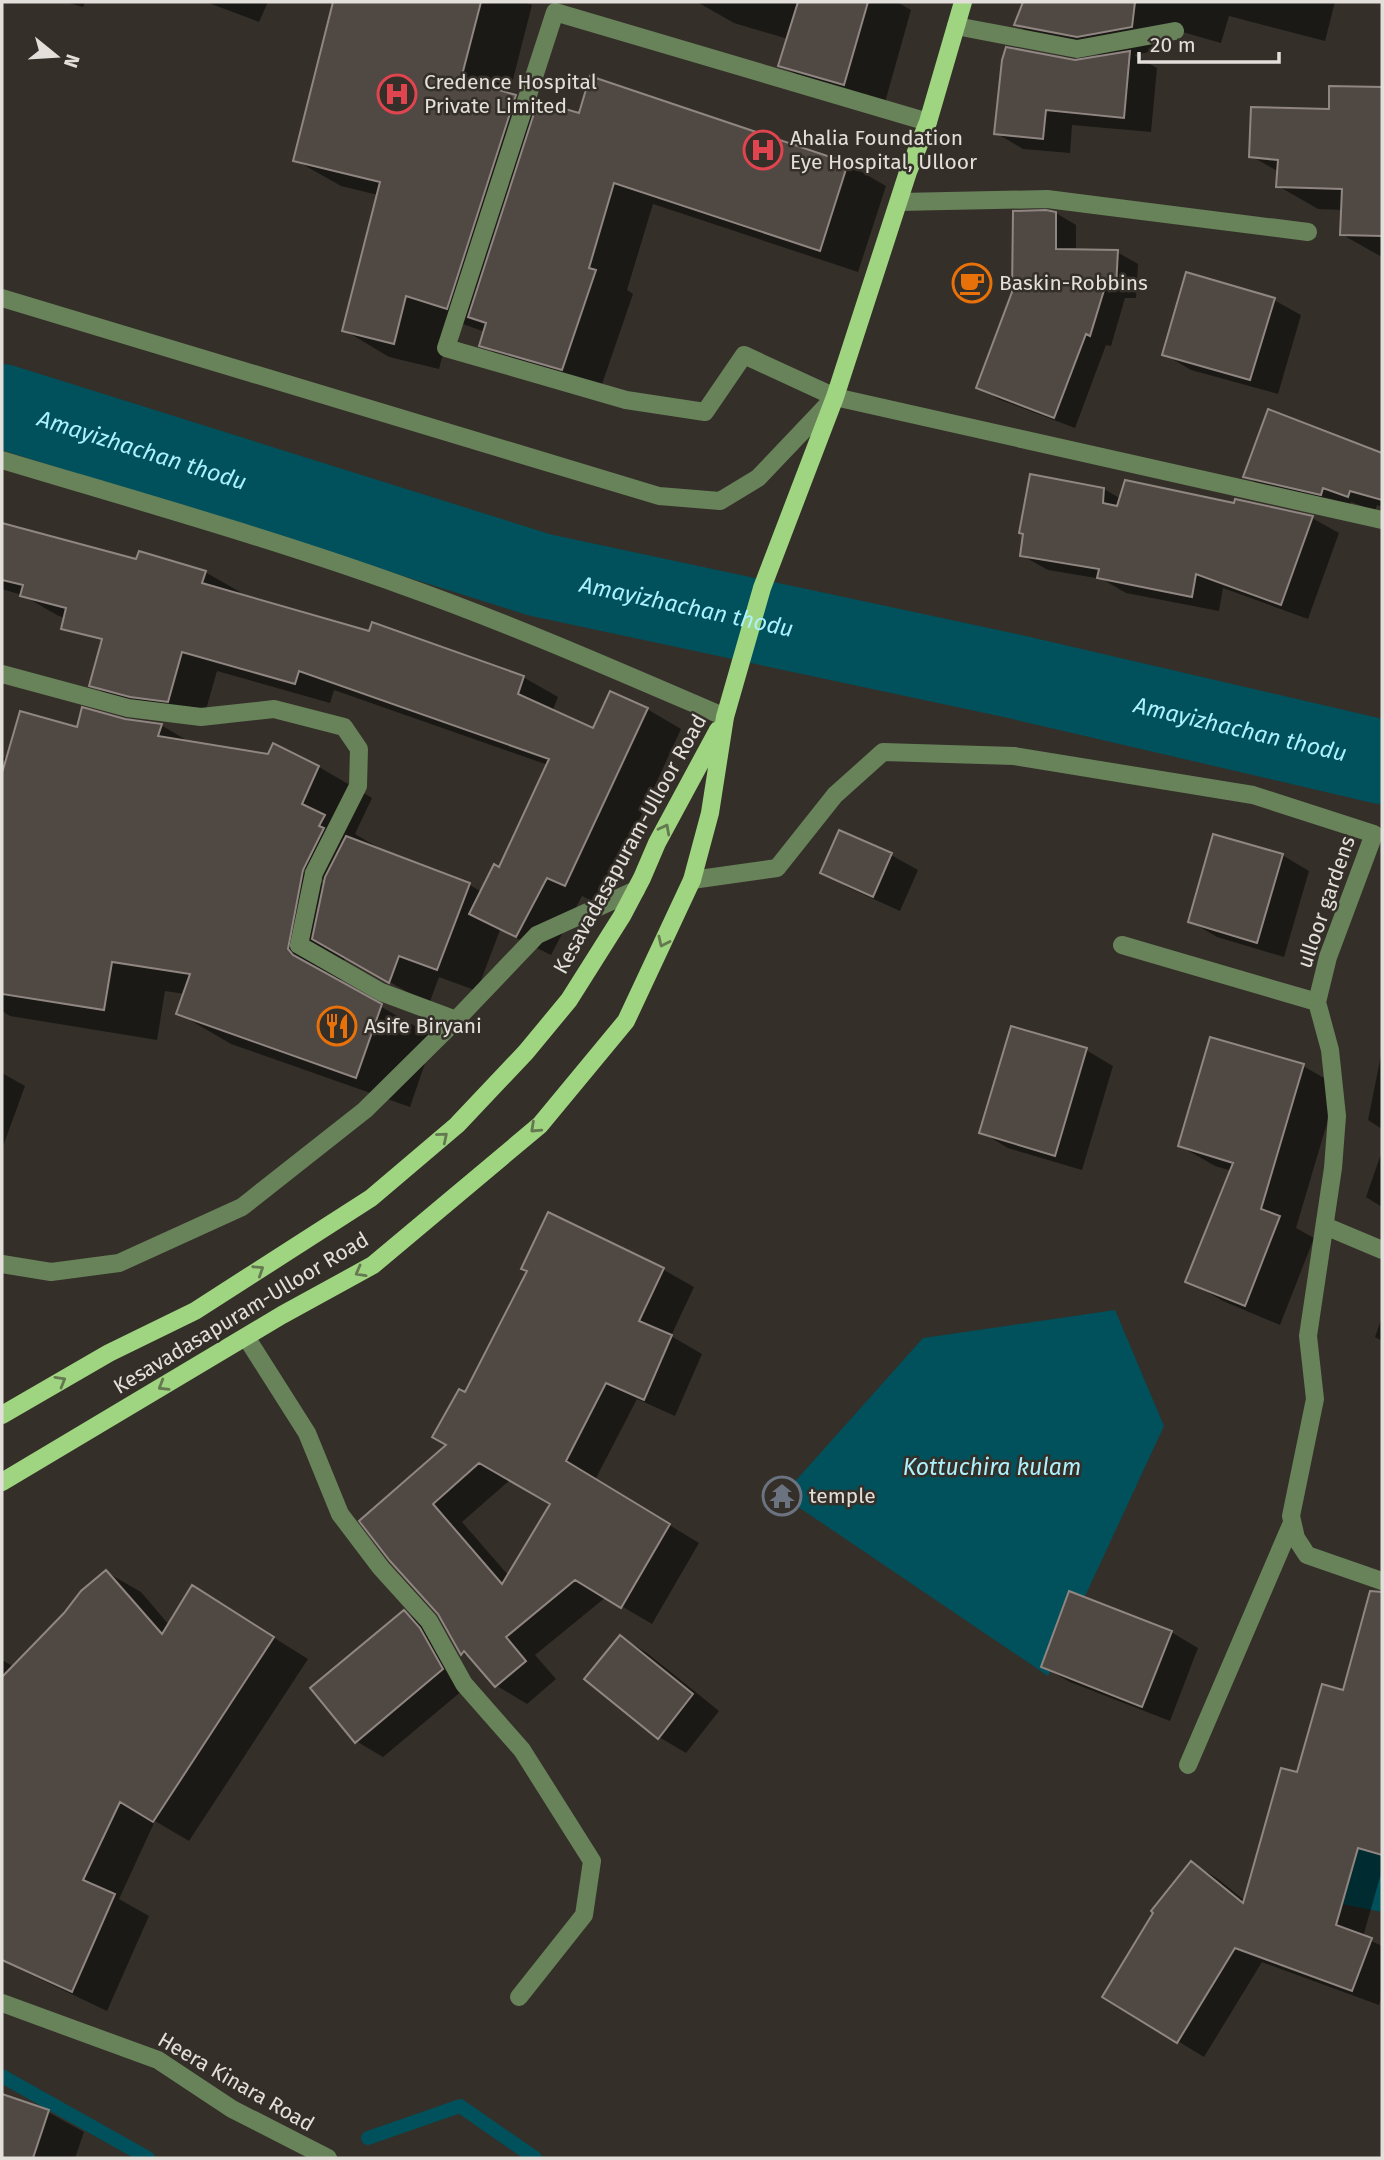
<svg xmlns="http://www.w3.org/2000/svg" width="1384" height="2160" font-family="'Fira Sans',sans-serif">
  <rect width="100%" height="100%" fill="#342f28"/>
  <!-- water -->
  <path fill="#00515c" d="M1115,1310L1164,1426L1048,1676L782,1496L923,1338Z
    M1304,1823L1382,1836V1912L1286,1893Z"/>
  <!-- shadow -->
  <path fill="#0007" fill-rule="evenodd" d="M65,2H85L83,7Z
    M206,2H268L259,22Z
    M335,2H525L532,5L509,95L537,109L580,115L591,78L848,164L886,186L858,272L653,204L627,290L633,294L600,390L519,367L481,345L485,332L452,320L439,369L389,357L344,330L378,195L341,186L295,160Z
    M697,2H897L911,10L884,106L820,88L780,65L788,39L734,23Z
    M1024,2H1335L1325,41L1229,16L1221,43L1172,29L1170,48L1134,55L1157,68L1151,132L1072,125L1070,153L1023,149L996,133L1075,62L1106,56L1054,46L1016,25Z
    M1375,89L1382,93V257L1341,234L1342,210L1318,209L1278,186L1279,172L1251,156Z
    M1056,213L1076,225V251L1117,252L1138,264L1136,298H1125L1111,346L1106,345L1075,428L998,399L978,387Z
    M1274,300L1301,315L1278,394L1191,370L1164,354Z
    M1379,453L1382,455V507L1377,505L1375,511L1351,502L1348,509L1272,492L1245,476Z
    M1104,489L1121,499L1235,505L1236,501L1312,518L1339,533L1308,619L1223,588L1219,611L1126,593L1102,579L1048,570L1021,555Z
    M2,525L138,561L205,572L240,592L239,595L523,677L558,697L552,712L594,730L647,709L681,729L600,905L582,896L551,955L500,930L477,991L439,977L429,1004L345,957L341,981L345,986L434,1037L410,1107L231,1044L178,1013L185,994L165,991L157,1040L10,1016L2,1011V757L8,758L78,729L125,721L161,725L193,744L269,756L274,746L319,767L372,798L355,834L377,847L376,849L470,885L480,891L500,869L548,765L334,690L330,703L217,671L203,720L125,705L91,685L123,643L57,615L22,595L2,589ZM296,864L325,881V885L295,867Z
    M891,855L918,870L900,911L849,888L822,872Z
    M1282,855L1309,871L1284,957L1217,937L1190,921Z
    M1086,1050L1113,1066L1082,1170L1008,1148L981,1132Z
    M1382,1050V1129L1368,1120Z
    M1303,1066L1338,1086L1296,1228L1314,1238L1280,1325L1223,1301L1188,1281L1232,1171L1215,1166L1180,1146Z
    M2,1073L25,1086L2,1149Z
    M1382,1151V1207L1366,1197Z
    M549,1215L664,1270L694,1287L671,1336L702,1354L675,1416L637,1399L595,1480L699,1543L652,1624L606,1597L535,1655L556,1679L527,1704L497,1686L474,1660L462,1653L439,1613L391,1560L449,1445L466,1395L529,1271ZM510,1480L553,1504L509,1576L462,1522Z
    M1382,1317V1341L1375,1337Z
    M106,1572L141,1592L169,1625L193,1587L308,1659L189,1841L155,1821L119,1899L149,1916L107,2011L2,1961V1660L14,1667Z
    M1369,1603L1382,1606V1870L1363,1937L1382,1946V1995L1379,2005L1262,1962L1204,2057L1104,1996L1192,1863L1218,1879L1245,1901L1298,1774L1345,1692Z
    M404,1612L431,1628L469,1685L383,1757L356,1741Z
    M1171,1632L1198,1648L1170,1721L1070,1682L1043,1667Z
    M620,1637L647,1653L719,1711L686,1753L659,1737Z
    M2,2096L48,2112L84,2132L75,2158H2Z"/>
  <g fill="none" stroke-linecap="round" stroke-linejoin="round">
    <!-- stream -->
    <path stroke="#00515c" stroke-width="14" d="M2,2076L148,2158
      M368,2138L460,2106L535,2158"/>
    <!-- river -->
    <path stroke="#00515c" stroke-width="84" id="s1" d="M2,406L540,575L1017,677L1382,762"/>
  </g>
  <!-- building -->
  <path fill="#504843" stroke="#908681" stroke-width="2" fill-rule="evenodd" d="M333,2H481L461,79L516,95L447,309L406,296L394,344L342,331L380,182L293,161Z
    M798,2H868L844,85L778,66Z
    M1023,2H1135L1132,27L1077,37L1014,25Z
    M1006,47L1075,60L1130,51L1124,118L1046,110L1043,139L994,134L1002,60Z
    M590,76L848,163L820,251L614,183L589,268L596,270L562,370L479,346L486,323L468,317L538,101L579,113Z
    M1329,86L1382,87V236L1340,235L1342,189L1276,187L1278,160L1249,157L1251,107L1329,109Z
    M1046,210L1056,212V249L1118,250L1116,287H1105L1090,336L1086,334L1054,418L976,388L1012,292L1013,211Z
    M1186,272L1275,298L1250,380L1162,355Z
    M1268,409L1382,453V500L1350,491L1348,497L1323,488L1321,495L1243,477Z
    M1030,474L1104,488L1103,503L1117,506L1125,480L1234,503L1235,499L1313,516L1281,605L1196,574L1192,597L1097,578L1099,569L1020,556L1023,534L1019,533Z
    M2,523L136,559L139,551L206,571L202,583L369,631L372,622L524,676L518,694L593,728L610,691L648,708L565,886L547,878L516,937L469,914L494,864L499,867L549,759L299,671L295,684L182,652L168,702L130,697L89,686L102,639L61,629L66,608L20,596L23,585L2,580Z
    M82,707L125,719L162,724L158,736L268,754L273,743L319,766L302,804L325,815L319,826L324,828L303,870L288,949L293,955L382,1004L356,1078L176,1014L190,974L112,962L104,1010L2,994V773L20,711L77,727Z
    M839,830L892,853L873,897L820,873Z
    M1213,834L1283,854L1257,943L1188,922Z
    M346,836L470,883L437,970L399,956L389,983L312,939L325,877Z
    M1011,1026L1087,1048L1055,1156L979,1133Z
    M1210,1037L1304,1064L1261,1209L1280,1216L1245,1306L1185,1282L1233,1163L1178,1146Z
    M548,1212L664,1268L639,1321L672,1335L644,1400L606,1383L566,1461L670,1524L621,1608L575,1580L506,1637L526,1661L495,1687L464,1651L461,1655L438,1614L390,1561L359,1521L446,1445L432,1437L459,1389L465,1392L527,1271L521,1269ZM479,1463L550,1504L502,1584L433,1504Z
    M106,1570L162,1634L192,1585L274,1637L153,1822L120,1802L83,1880L115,1894L72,1992L2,1960V1677L64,1613L81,1591Z
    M1069,1591L1172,1631L1142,1707L1041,1667Z
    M1370,1591L1382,1592V1855L1358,1848L1336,1925L1372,1938L1352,1991L1235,1948L1177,2043L1102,1997L1153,1913L1151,1911L1191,1861L1243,1903L1281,1768L1297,1772L1322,1684L1343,1690Z
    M404,1610L420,1628L443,1669L355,1743L310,1688Z
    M620,1635L693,1694L658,1739L584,1679Z
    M2,2094L49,2110L33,2158H2Z"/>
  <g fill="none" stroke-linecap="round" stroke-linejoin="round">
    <!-- minor -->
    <path stroke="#68825a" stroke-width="18" d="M956,26L1077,49L1175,31
      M928,122L555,12L446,348L626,400L705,412L744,355L835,397L1382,520
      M899,202L1047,199L1308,232
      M2,298L659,496L720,501L758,478L835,397
      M2,460C135,500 270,538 401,585C511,624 618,671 725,717
      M2,674L128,708L201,717L274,709L344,727L359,749L358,786L314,873L299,945L381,992L456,1020
      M692,880L777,868L835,795L883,752L1014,756L1253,795L1374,834L1328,957L1317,1002L1330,1050L1337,1116L1333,1168L1308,1336L1315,1399L1291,1516L1296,1538L1307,1555L1382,1581
      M1122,945L1317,1002
      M1325,1226L1382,1250
      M2,1264L51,1272L119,1263L242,1207L365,1110L456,1020L537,935L636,890
      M246,1337L307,1433L340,1514L381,1568L429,1621L464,1684L522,1750L592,1861L584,1915L519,1997
      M1188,1765L1291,1525
      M2,2003L158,2060L232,2109L328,2158"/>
    <!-- major -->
    <path stroke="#9fd480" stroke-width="18" d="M2,1415L109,1353L195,1311L371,1198L457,1125L526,1052L569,1000L622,916L642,878L657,843L718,730
      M2,1482L282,1315L373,1265L540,1125L626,1021L692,880L710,813L725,717L762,588L835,397L908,172L928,122L963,2"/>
  </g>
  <!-- one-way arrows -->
  <defs><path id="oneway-chevron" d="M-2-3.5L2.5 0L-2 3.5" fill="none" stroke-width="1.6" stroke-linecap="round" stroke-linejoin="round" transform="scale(1.75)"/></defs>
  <g stroke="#647950">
    <use href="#oneway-chevron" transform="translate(665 829) rotate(-62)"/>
    <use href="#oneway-chevron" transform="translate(663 942) rotate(115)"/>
    <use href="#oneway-chevron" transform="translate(535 1128) rotate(137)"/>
    <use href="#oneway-chevron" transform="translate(443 1137) rotate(-40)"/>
    <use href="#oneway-chevron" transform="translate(259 1270) rotate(-33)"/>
    <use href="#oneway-chevron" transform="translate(360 1272) rotate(151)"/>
    <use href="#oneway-chevron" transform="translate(61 1381) rotate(-30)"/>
    <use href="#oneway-chevron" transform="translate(163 1386) rotate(149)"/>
  </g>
  <!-- icons -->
  <defs>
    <symbol id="hospital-ring" viewBox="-11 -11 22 22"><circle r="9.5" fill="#342f28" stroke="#e0444e" stroke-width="1.5"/><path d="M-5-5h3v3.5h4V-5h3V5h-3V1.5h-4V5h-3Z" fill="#e0444e"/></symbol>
    <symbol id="cafe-ring" viewBox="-11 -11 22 22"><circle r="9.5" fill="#342f28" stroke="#e8710a" stroke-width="1.5"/><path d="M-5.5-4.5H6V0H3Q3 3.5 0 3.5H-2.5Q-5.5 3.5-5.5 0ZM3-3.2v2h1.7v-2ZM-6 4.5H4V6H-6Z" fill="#e8710a"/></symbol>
    <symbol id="restaurant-ring" viewBox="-11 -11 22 22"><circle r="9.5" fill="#342f28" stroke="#e8710a" stroke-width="1.5"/><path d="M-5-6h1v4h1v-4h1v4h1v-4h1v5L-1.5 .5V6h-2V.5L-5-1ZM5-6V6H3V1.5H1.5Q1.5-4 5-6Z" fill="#e8710a"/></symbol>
    <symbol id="temple-ring" viewBox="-11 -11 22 22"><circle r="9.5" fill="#342f28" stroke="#6b7280" stroke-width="1.5"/><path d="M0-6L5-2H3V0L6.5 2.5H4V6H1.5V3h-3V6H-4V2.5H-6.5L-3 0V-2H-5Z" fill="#6b7280"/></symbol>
  </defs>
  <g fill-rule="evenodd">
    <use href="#hospital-ring" x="375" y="72" width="44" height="44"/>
    <use href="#hospital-ring" x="741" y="128" width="44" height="44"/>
    <use href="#cafe-ring" x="950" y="261" width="44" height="44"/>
    <use href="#restaurant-ring" x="315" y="1004" width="44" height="44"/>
    <use href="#temple-ring" x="760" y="1474" width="44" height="44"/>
  </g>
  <g text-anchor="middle" stroke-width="5" stroke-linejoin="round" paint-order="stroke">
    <!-- poi labels -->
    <g font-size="21" fill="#e3e0db" stroke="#342f28" text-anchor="start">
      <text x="424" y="89">Credence Hospital<tspan x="424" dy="24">Private Limited</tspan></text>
      <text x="790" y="145">Ahalia Foundation<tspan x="790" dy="24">Eye Hospital, Ulloor</tspan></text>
      <text x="999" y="290">Baskin-Robbins</text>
      <text x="364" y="1033">Asife Biryani</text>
      <text x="809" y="1503">temple</text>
    </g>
    <!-- street labels -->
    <g font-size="21" fill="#e3e0db" stroke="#342f28">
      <text transform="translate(630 844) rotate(-61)" y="7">Kesavadasapuram-Ulloor Road</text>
      <text transform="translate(1326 902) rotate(-71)" y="7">ulloor gardens</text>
      <text transform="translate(241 1313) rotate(-31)" y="7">Kesavadasapuram-Ulloor Road</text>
      <text transform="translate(236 2082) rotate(30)" y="7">Heera Kinara Road</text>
    </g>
    <!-- water labels -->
    <g font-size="23" font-style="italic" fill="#acf1fd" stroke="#342f28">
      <text dy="8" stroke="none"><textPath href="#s1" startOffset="147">Amayizhachan thodu</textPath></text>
      <text dy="8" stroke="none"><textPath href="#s1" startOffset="714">Amayizhachan thodu</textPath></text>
      <text dy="8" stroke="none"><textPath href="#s1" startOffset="1281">Amayizhachan thodu</textPath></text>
      <text x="992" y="1475">Kottuchira kulam</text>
    </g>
  </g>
  <!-- border -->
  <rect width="1384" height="2160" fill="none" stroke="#e3e0db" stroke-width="7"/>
  <!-- north arrow -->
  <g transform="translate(56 56) rotate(108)" stroke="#342f28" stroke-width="5" paint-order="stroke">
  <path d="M0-5L12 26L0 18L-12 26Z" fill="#e3e0db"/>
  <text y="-10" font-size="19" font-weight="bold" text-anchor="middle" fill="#e3e0db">N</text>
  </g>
  <!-- scale -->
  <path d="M1139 52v10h140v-10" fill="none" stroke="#e3e0db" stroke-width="3.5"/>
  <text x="1150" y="52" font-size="21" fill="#e3e0db" stroke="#342f28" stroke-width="5" paint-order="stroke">20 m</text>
</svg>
